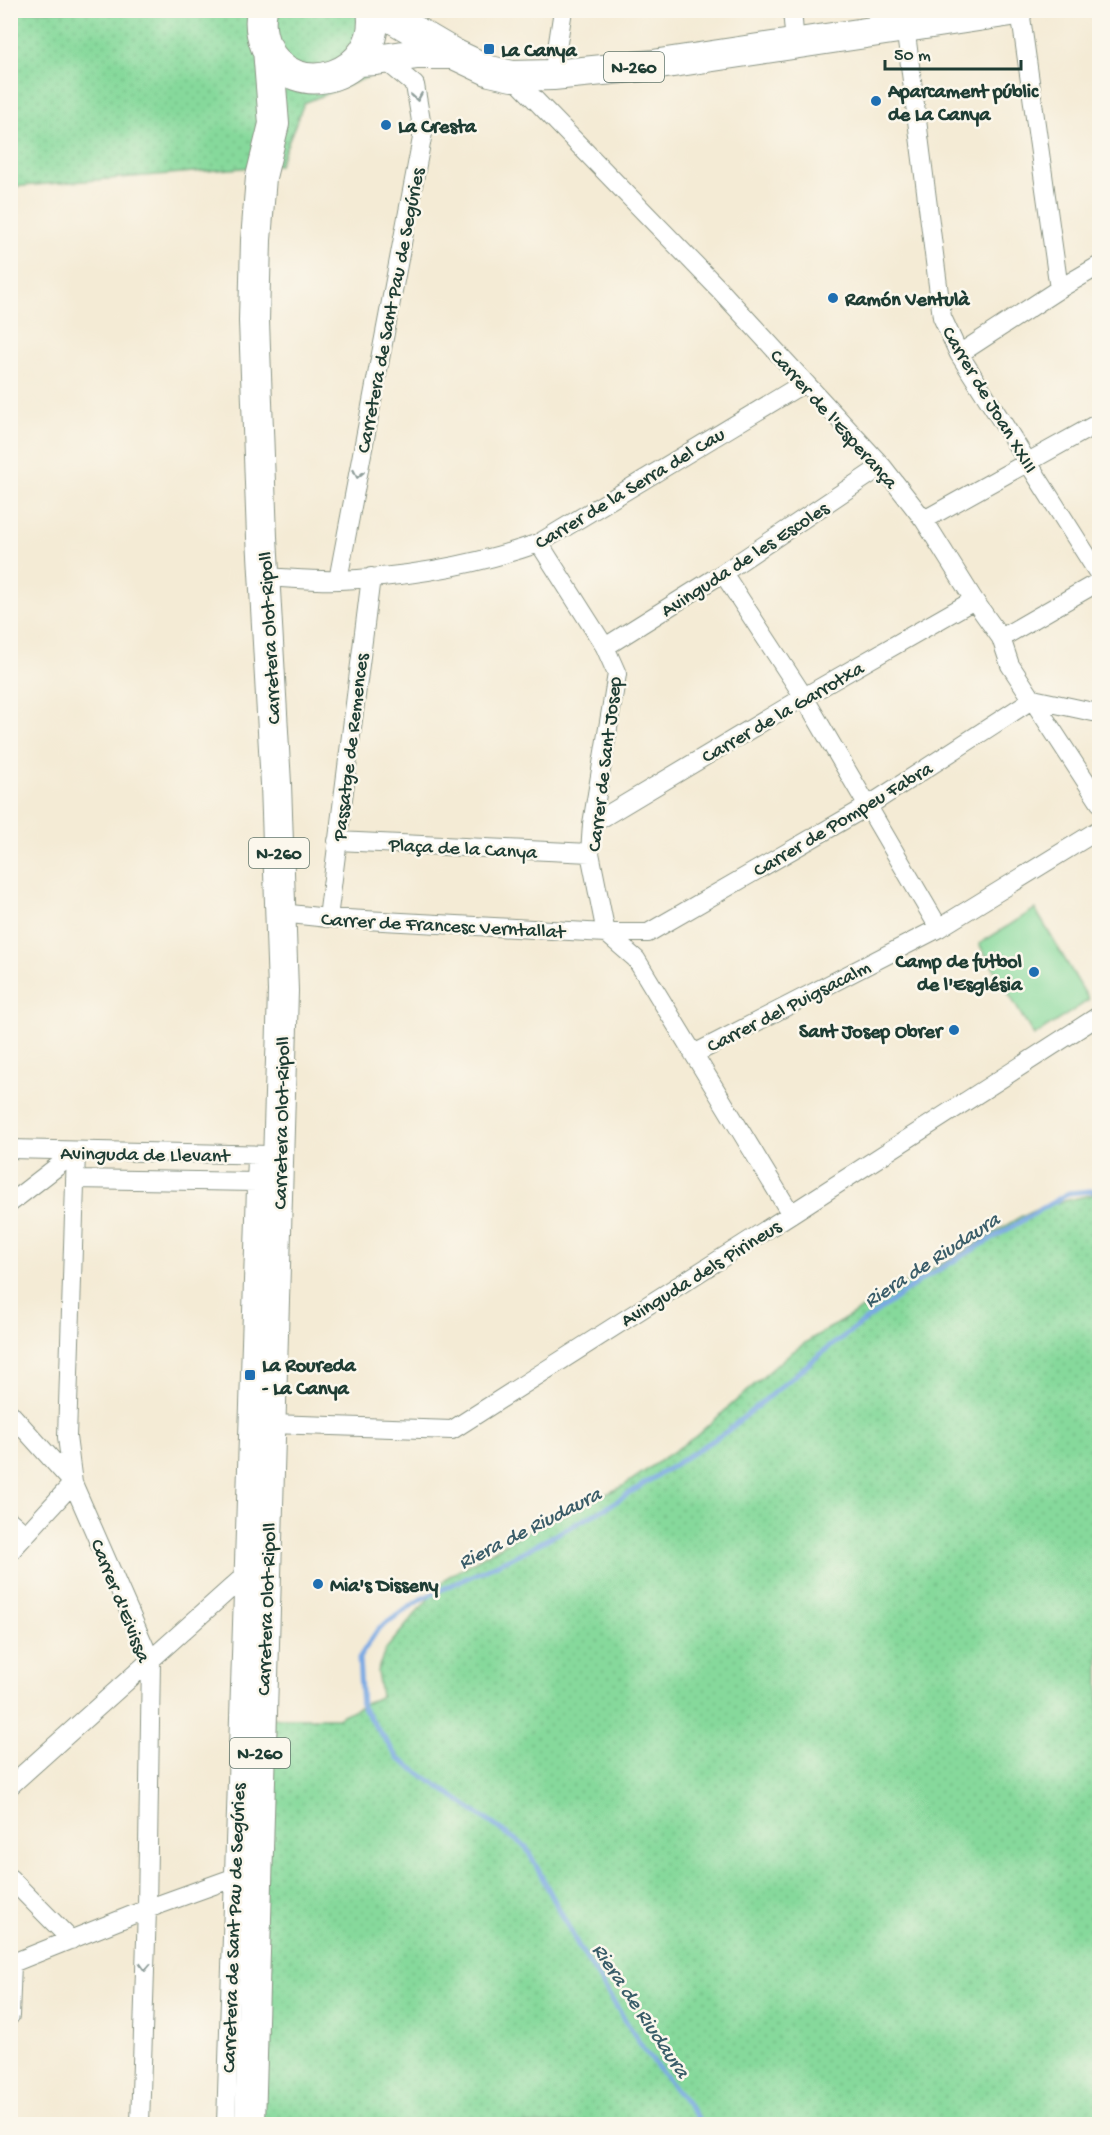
<svg xmlns="http://www.w3.org/2000/svg" width="1110" height="2135" font-family="'Gochi Hand',sans-serif">
  <defs>
    <pattern id="park-dots" width="8" height="8" patternUnits="userSpaceOnUse" patternTransform="scale(1.5)"><rect width="8" height="8" fill="#86d99b"/><path d="M2 2h.1M6 6h.1" fill="none" stroke="#73bb86" stroke-width="1.8" stroke-linecap="round"/></pattern>
  </defs>
  <rect width="100%" height="100%" fill="#fbf7ec"/>
  <filter id="ink" filterUnits="userSpaceOnUse"><feTurbulence type="fractalNoise" baseFrequency=".0167" numOctaves="2"/><feDisplacementMap in="SourceGraphic" scale="12" xChannelSelector="R" yChannelSelector="G"/><feConvolveMatrix kernelMatrix="1 2 1 2 8 2 1 2 1" color-interpolation-filters="sRGB"/></filter>
  <filter id="wash" filterUnits="userSpaceOnUse"><feTurbulence type="fractalNoise" baseFrequency=".008" numOctaves="4" result="noise"/><feDisplacementMap in="SourceGraphic" scale="24" xChannelSelector="R" yChannelSelector="G"/><feGaussianBlur stdDeviation="1.35" result="paint"/><feColorMatrix in="noise" values="0 0 0 0 0 0 0 0 0 0 0 0 0 0 0 0 0 1.4 0 .05"/><feComposite in="paint" operator="in"/></filter>
  <g filter="url(#wash)">
    <rect width="100%" height="100%" fill="#f4ebd5"/>
    <!-- park -->
    <path fill="url(#park-dots)" stroke="#528b68" stroke-width="1.5" d="M11,11H388L389,31L387,34V42L368,77L304,103L279,165L11,187Z
      M1099,1193V2124H233L271,1718H337L381,1696L377,1671L386,1649L446,1578L522,1534L623,1486L696,1436L788,1355L811,1339L918,1276L953,1258L1020,1217L1047,1205Z"/>
    <!-- garden -->
    <path fill="#86d99b" stroke="#528b68" stroke-width="1.5" d="M1035,909L1089,1000L1034,1036L979,944Z"/>
    <g fill="none" stroke-linecap="round" stroke-linejoin="round">
      <!-- stream -->
      <path stroke="#79a9e3" stroke-width="5" d="M703,2124L644,2050L579,1947L526,1847L399,1759L362,1707L359,1658L378,1629L421,1599L517,1555L606,1508L726,1432L828,1348L918,1282L1069,1193L1100,1190"/>
    </g>
  </g>
  <g filter="url(#ink)">
    <g fill="none" stroke-linecap="round" stroke-linejoin="round">
      <defs>
        <path id="minor" d="M792,10L795,44
          M903,10L942,317L959,354L1100,576
          M1020,10L1059,289
          M553,75L563,10
          M512,76L718,288L882,466L924,520L974,600L1001,638L1010,665L1100,803
          M959,354L1059,289L1100,265
          M924,520L1100,422
          M539,543L605,647L617,674L592,824L590,853L606,933L636,959L791,1214
          M723,573L804,697L939,928
          M265,577C289,578 315,581 339,580C406,577 476,565 539,543L804,383
          M338,580L423,133L415,85L392,66L378,61
          M1001,638L1100,581
          M605,647L723,573L882,466
          M1033,699L1093,712L1100,711
          M592,824L804,697L974,600
          M337,841L590,853
          M281,913L328,918L606,933H648L868,806L1033,699
          M328,918L371,577
          M694,1054L939,928L1100,829
          M10,1149L270,1155
          M76,1152L67,1437L73,1483L151,1661L147,1909L140,2124
          M75,1179L257,1182
          M10,1203L76,1152
          M10,1413L73,1483L10,1552
          M271,1424L452,1430L791,1214L1100,1015
          M10,1521L26,1535
          M10,1786L242,1578
          M10,1878L71,1940
          M10,1964L147,1909L233,1878
          M10,2016L12,1963
          M226,2124L257,1156"/>
        <path id="primary" d="M262,10C259,23 261,35 266,47C294,106 383,75 372,10
          M379,10L454,54L490,71L512,76L553,75L653,65L1018,10
          M358,61L376,60L417,54H454
          M250,2124L283,991L276,784L262,537L254,321L256,240L261,177L274,124L268,49"/>
      </defs>
      <!-- minor casing -->
      <use href="#minor" stroke="#8a9484" stroke-width="20"/>
      <!-- primary casing -->
      <use href="#primary" stroke="#8a9484" stroke-width="32"/>
      <!-- minor -->
      <use href="#minor" stroke="#fff" stroke-width="18"/>
      <!-- primary -->
      <use href="#primary" stroke="#fff" stroke-width="30"/>
    </g>
    <!-- one-way arrows -->
    <defs><path id="oneway-chevron" d="M-2-3.5L2.5 0L-2 3.5" fill="none" stroke-width="1.6" stroke-linecap="round" stroke-linejoin="round" transform="scale(1.5)"/></defs>
    <g stroke="#8f9e9a">
      <use href="#oneway-chevron" transform="translate(417 97) rotate(81)"/>
      <use href="#oneway-chevron" transform="translate(358 474) rotate(101)"/>
      <use href="#oneway-chevron" transform="translate(145 1967) rotate(92)"/>
    </g>
  </g>
  <!-- markers -->
  <g fill="#1f6fb2" stroke="#fbf7ec" stroke-width="2">
    <rect x="483" y="43" width="12" height="12" rx="3"/>
    <circle cx="876" cy="101" r="6"/>
    <circle cx="386" cy="125" r="6"/>
    <circle cx="833" cy="298" r="6"/>
    <circle cx="1034" cy="972" r="6"/>
    <circle cx="954" cy="1030" r="6"/>
    <rect x="244" y="1369" width="12" height="12" rx="3"/>
    <circle cx="318" cy="1584" r="6"/>
  </g>
  <g text-anchor="middle" stroke-width="5" stroke-linejoin="round" paint-order="stroke">
    <!-- shield labels -->
    <g fill="#fbf7ec" stroke="#61756b" stroke-width="1.5">
      <rect x="604" y="52" width="60" height="30" rx="4.5"/>
      <rect x="249" y="838" width="60" height="30" rx="4.5"/>
      <rect x="230" y="1738" width="60" height="30" rx="4.5"/>
    </g>
    <g font-size="18" font-weight="bold" fill="#1f3d34">
      <text x="634" y="73">N-260</text>
      <text x="279" y="859">N-260</text>
      <text x="260" y="1759">N-260</text>
    </g>
    <!-- poi labels -->
    <g font-size="20" font-weight="bold" fill="#1f3d34" stroke="#fbf7ec" text-anchor="start">
      <text x="501" y="56">La Canya</text>
      <text x="888" y="97">Aparcament públic<tspan x="888" dy="23">de La Canya</tspan></text>
      <text x="398" y="132">La Cresta</text>
      <text x="845" y="305">Ramón Ventulà</text>
      <text x="1022" y="967" text-anchor="end">Camp de futbol<tspan x="1022" dy="23">de l'Església</tspan></text>
      <text x="942" y="1037" text-anchor="end">Sant Josep Obrer</text>
      <text x="262" y="1371">La Roureda<tspan x="262" dy="23">- La Canya</tspan></text>
      <text x="330" y="1591">Mia's Disseny</text>
    </g>
    <!-- street labels -->
    <g font-size="20" fill="#1f3d34" stroke="#fbf7ec">
      <text transform="translate(389 310) rotate(-79)" y="7">Carretera de Sant Pau de Segúries</text>
      <text transform="translate(991 399) rotate(59)" y="7">Carrer de Joan XXIII</text>
      <text transform="translate(835 418) rotate(48)" y="7">Carrer de l'Esperança</text>
      <text transform="translate(629 487) rotate(-31)" y="7">Carrer de la Serra del Cau</text>
      <text transform="translate(744 558) rotate(-33)" y="7">Avinguda de les Escoles</text>
      <text transform="translate(268 638) rotate(-93)" y="7">Carretera Olot-Ripoll</text>
      <text transform="translate(782 711) rotate(-30)" y="7">Carrer de la Garrotxa</text>
      <text transform="translate(349 747) rotate(-83)" y="7">Passatge de Remences</text>
      <text transform="translate(603 764) rotate(-83)" y="7">Carrer de Sant Josep</text>
      <text transform="translate(842 818) rotate(-31)" y="7">Carrer de Pompeu Fabra</text>
      <text transform="translate(463 847) rotate(3)" y="7">Plaça de la Canya</text>
      <text transform="translate(443 924) rotate(3)" y="7">Carrer de Francesc Verntallat</text>
      <text transform="translate(788 1005) rotate(-27)" y="7">Carrer del Puigsacalm</text>
      <text transform="translate(280 1123) rotate(-89)" y="7">Carretera Olot-Ripoll</text>
      <text transform="translate(145 1153) rotate(1)" y="7">Avinguda de Llevant</text>
      <text transform="translate(700 1272) rotate(-32)" y="7">Avinguda dels Pirineus</text>
      <text transform="translate(122 1600) rotate(68)" y="7">Carrer d'Eivissa</text>
      <text transform="translate(265 1609) rotate(-88)" y="7">Carretera Olot-Ripoll</text>
      <text transform="translate(232 1928) rotate(-88)" y="7">Carretera de Sant Pau de Segúries</text>
    </g>
    <!-- water labels -->
    <g font-size="21" font-style="italic" fill="#3a5d69" stroke="#fbf7ec">
      <text transform="translate(931 1259) rotate(-33)" y="7">Riera de Riudaura</text>
      <text transform="translate(529 1527) rotate(-27)" y="7">Riera de Riudaura</text>
      <text transform="translate(642 2010) rotate(56)" y="7">Riera de Riudaura</text>
    </g>
  </g>
  <!-- margin -->
  <rect width="1110" height="2135" fill="none" stroke="#fbf7ec" stroke-width="36"/>
  <!-- scale -->
  <path d="M885 60v9h136v-9" fill="none" stroke="#1f3d34" stroke-width="3"/>
  <text x="894" y="60" font-size="18" fill="#1f3d34" stroke="#fbf7ec" stroke-width="4.5" paint-order="stroke">50 m</text>
</svg>
